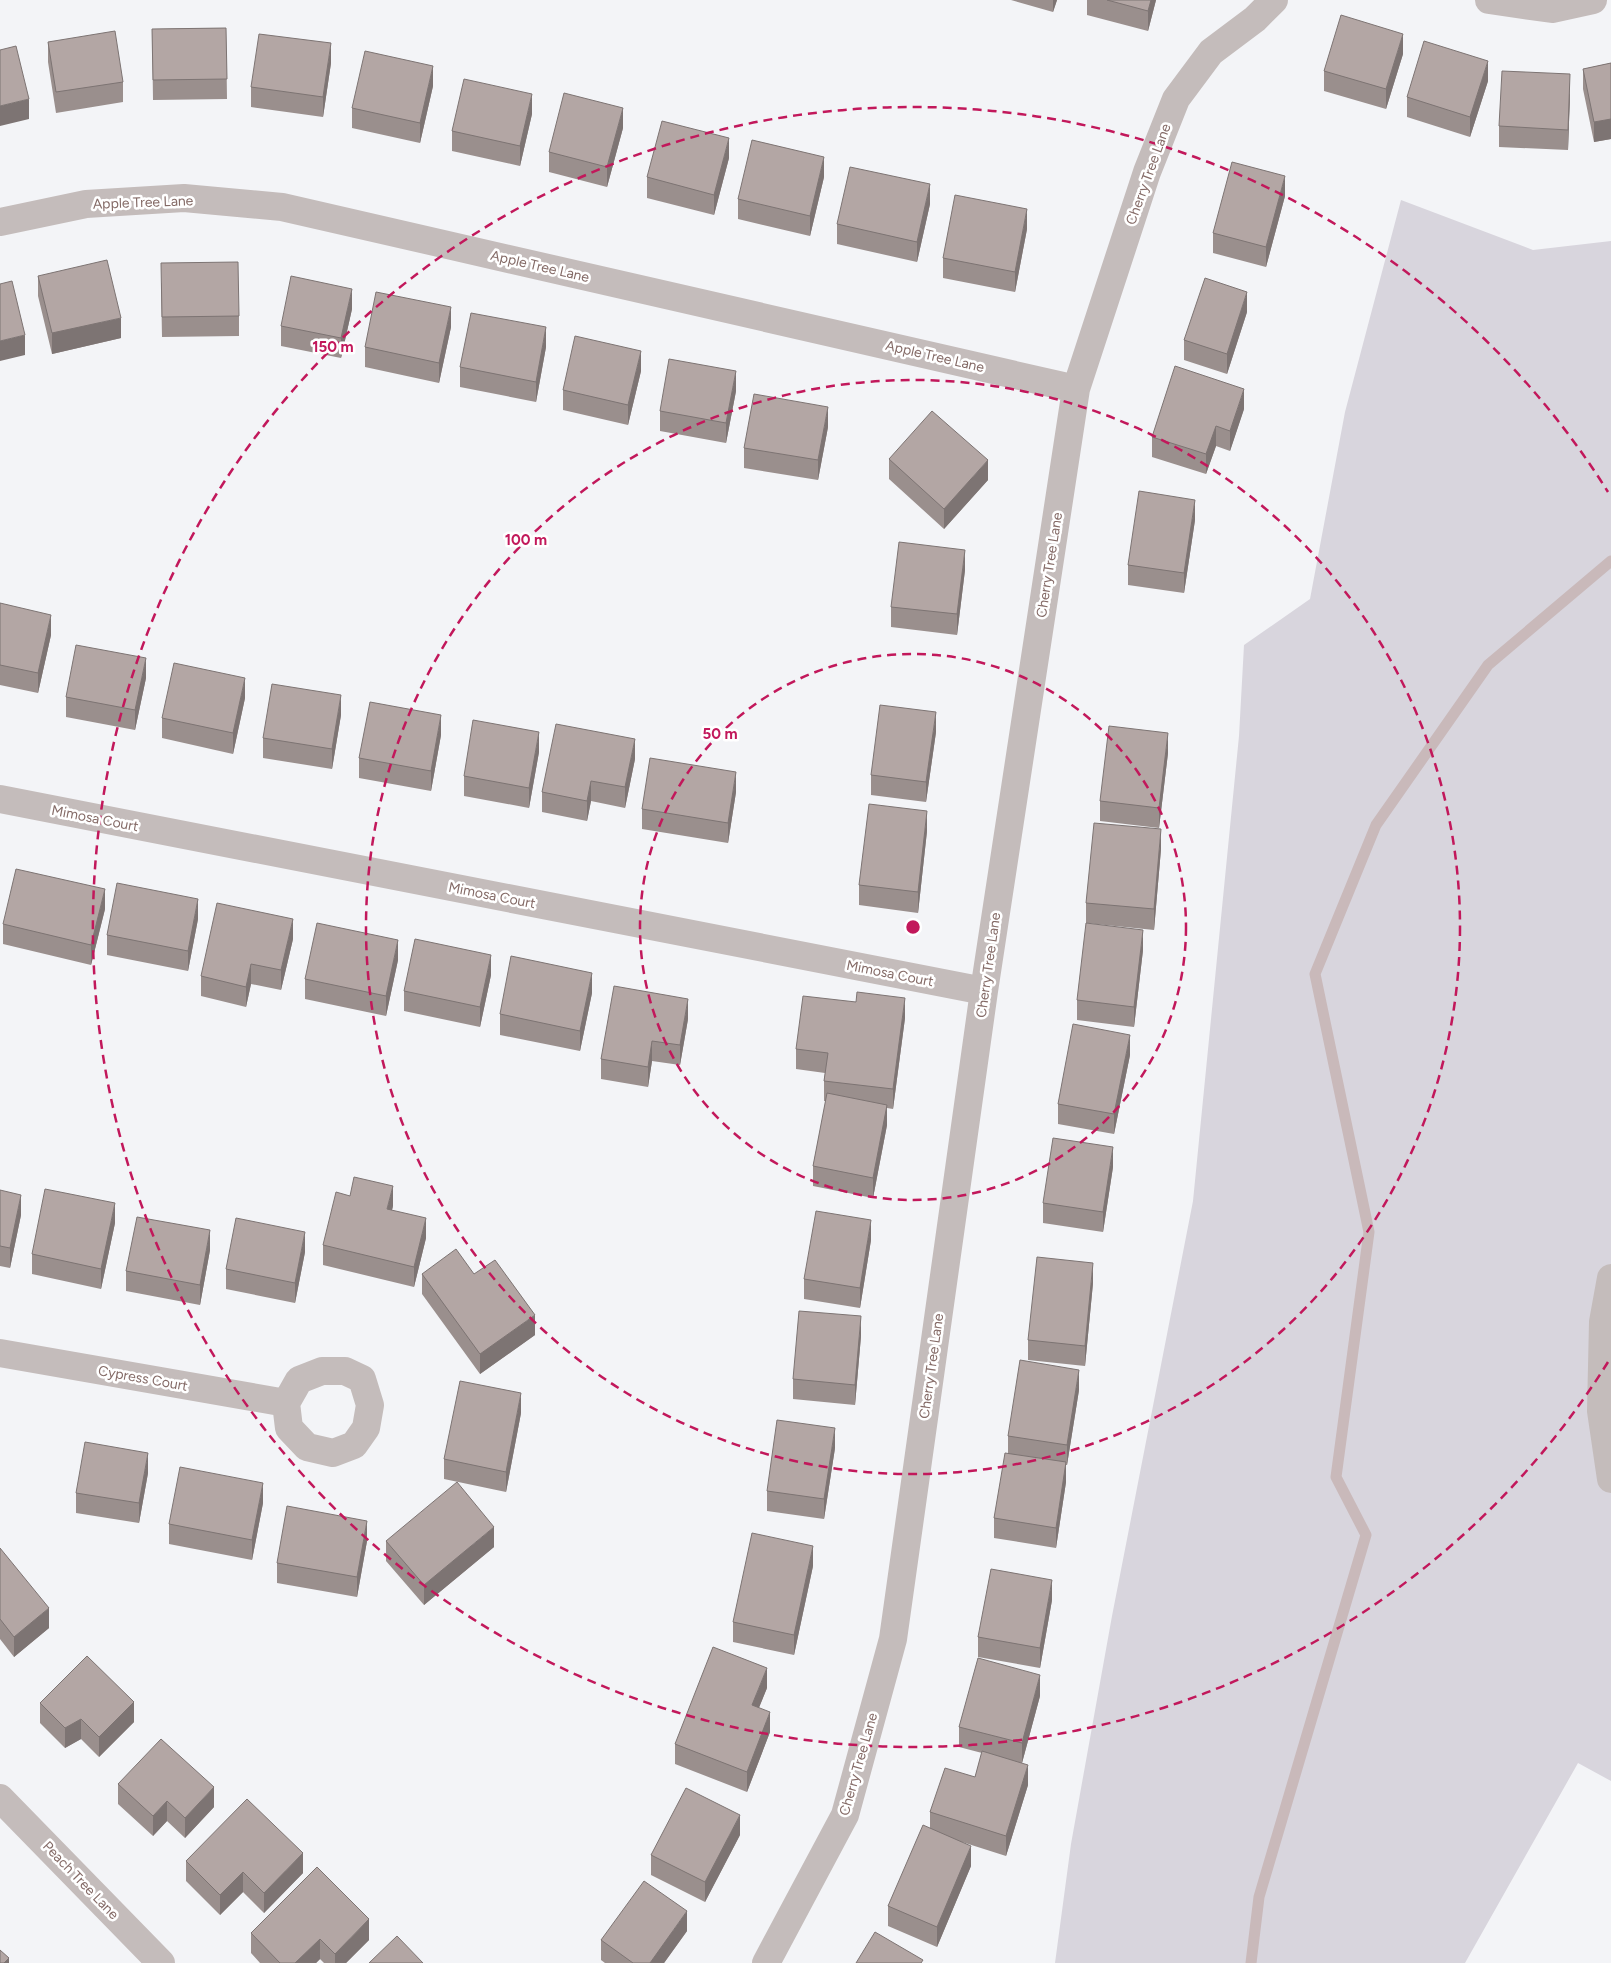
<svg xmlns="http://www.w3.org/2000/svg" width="1611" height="1963" font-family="Figtree,sans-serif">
  <rect width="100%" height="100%" fill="#f3f4f7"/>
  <!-- green -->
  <path fill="#d8d5dd" d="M1401,200L1533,250L1611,241V1781L1578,1763L1465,1963H1055L1071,1844L1112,1616L1193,1201L1239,736L1244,645L1310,599L1345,412Z"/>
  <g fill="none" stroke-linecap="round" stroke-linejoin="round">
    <!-- stream -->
    <path stroke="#c9b9ba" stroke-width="11" d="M1251,1963L1259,1897L1366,1535L1336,1477L1369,1232L1315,974L1376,825L1488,665L1611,561"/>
    <!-- minor -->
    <path stroke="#c4bcbb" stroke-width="28" d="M1489,0L1552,9L1593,0
      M0,222L86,204L184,198L282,207L1076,389
      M0,799L984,991
      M1611,1278L1603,1322L1601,1411L1611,1479
      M0,1353L286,1403
      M322,1371H345L362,1379L370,1405L366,1428L354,1445L333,1453L307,1447L289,1428L286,1403L299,1380Z
      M0,1798L161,1963
      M766,1963L845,1815L893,1639L984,991L1076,389L1147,172L1176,99L1211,52L1255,19L1274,0"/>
  </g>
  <!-- wall -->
  <path fill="#9a8f8d" d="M1011,0H1057L1053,12Z
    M1087,0H1156L1148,31L1087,15Z
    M226,28L227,99L153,100L152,29Z
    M48,42L123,82V102L56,113L48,62Z
    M1403,54L1386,109L1324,91V71Z
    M331,63L323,117L251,107V87Z
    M1611,63V139L1594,142L1583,89V69Z
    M1488,81L1470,137L1407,117V97Z
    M433,86L420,143L352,128V108Z
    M1570,94L1568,150L1499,147V126Z
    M532,114L520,166L452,151V131Z
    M623,128L607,187L549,172V152Z
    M729,158L714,215L647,198V177Z
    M824,177L810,236L738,219V199Z
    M1285,196L1266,267L1213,253V233Z
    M930,204L917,262L837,244V224Z
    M1027,229L1015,292L943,278V258Z
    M38,276L121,338L52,354L38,296Z
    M161,283L239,316V336L162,337Z
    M352,309L341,358L281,346V326Z
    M1247,312L1227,374L1184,360V340Z
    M451,327L439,383L365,367V347Z
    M546,347L536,402L460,387V367Z
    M641,371L628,425L563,410V390Z
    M736,391L726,443L660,431V411Z
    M1244,409L1230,451L1216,446L1206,474L1152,457V437Z
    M828,427L818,480L744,468V448Z
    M889,459L988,480L944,529L889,479Z
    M1195,520L1184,593L1128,585V565Z
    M965,570L957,635L891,627V607Z
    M0,603L51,635L38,693L0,685Z
    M146,678L135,730L66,717V697Z
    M245,698L233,754L162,738V718Z
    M341,715L332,769L263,758V738Z
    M936,732L926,802L871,795V775Z
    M441,735L431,791L359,778V758Z
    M539,752L529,808L464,796V776Z
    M1168,753L1159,828L1100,821V801Z
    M635,759L625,808L591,801L587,821L542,812V792Z
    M736,792L728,843L642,829V809Z
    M927,831L918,913L859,905V885Z
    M1161,849L1154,930L1086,923V903Z
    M105,909L91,965L3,944V924Z
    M198,919L188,971L107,955V935Z
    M293,939L281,990L251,984L246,1007L201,996V976Z
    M1143,950L1134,1027L1077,1020V1000Z
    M398,960L386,1016L305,999V979Z
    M491,975L480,1027L404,1011V991Z
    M592,993L580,1051L500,1035V1014Z
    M905,1018L893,1109L887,1108V1125L873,1198L813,1186V1166L826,1101H824V1081L825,1073L796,1069V1049Z
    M688,1019L680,1065L652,1061L648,1087L601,1079V1059Z
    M1130,1055L1114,1134L1058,1124V1104Z
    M1113,1167L1103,1232L1043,1223V1203Z
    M0,1190L21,1215L10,1268L0,1266Z
    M393,1206L392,1210L426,1238L414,1287L323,1265V1245Z
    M115,1223L101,1289L32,1274V1254Z
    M871,1240L860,1308L804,1299V1279Z
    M210,1250L200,1305L126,1291V1271Z
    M305,1252L295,1303L226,1289V1269Z
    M422,1274H474L535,1335L480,1374L422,1294Z
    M1093,1283L1085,1366L1028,1360V1340Z
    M861,1336L855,1405L793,1399V1379Z
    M1079,1390L1067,1465H1066V1482L1056,1548L994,1538V1518L1008,1453V1436Z
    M521,1413L506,1492L444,1479V1459Z
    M835,1448L824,1519L767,1511V1491Z
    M148,1473L139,1523L76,1513V1493Z
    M263,1503L252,1560L169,1544V1524Z
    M367,1541L357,1597L277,1583V1563Z
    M386,1541L494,1547L424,1605L386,1561Z
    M0,1548L49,1628L14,1657L0,1639Z
    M813,1566L794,1655L733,1642V1622Z
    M1052,1600L1040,1668L978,1657V1637Z
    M767,1688L759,1707L770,1732L747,1792L675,1764V1744Z
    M1040,1696L1022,1763L1028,1785L1006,1856L962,1842L971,1866L937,1947L888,1926V1906L930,1829V1812L975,1777L982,1753L959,1747V1727Z
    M40,1703L134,1722L99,1757L81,1739L65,1748L40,1723Z
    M118,1784L214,1807L185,1838L167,1821L153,1836L118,1804Z
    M740,1835L705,1902L651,1875V1855Z
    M186,1861L303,1873L264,1913L243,1892L220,1915L186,1881Z
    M687,1931L664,1963H605L601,1960V1940Z
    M251,1933L369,1940L346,1963H324L320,1959L316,1963H260L251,1953Z"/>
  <!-- shaded-wall -->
  <path fill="#7d7473" d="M1053,0H1057L1053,12Z
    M1151,0H1156L1148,31V11Z
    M1403,34V54L1386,109V89Z
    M331,43V63L323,117V97Z
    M1488,61V81L1470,137V117Z
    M433,66V86L420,143V123Z
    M1570,74V94L1568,150V130Z
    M532,94V114L520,166V146Z
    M29,99V119L0,126V106Z
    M623,108V128L607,187V167Z
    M1611,119V139L1594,142V122Z
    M729,138V158L714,215V195Z
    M824,157V177L810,236V216Z
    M1285,176V196L1266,267V247Z
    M930,184V204L917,262V242Z
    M1027,209V229L1015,292V272Z
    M352,289V309L341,358V338Z
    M1247,292V312L1227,374V354Z
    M451,307V327L439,383V363Z
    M121,318V338L52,354V333Z
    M546,327V347L536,402V382Z
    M25,335V355L0,361V341Z
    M641,351V371L628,425V405Z
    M736,371V391L726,443V423Z
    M1244,389V409L1230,451V431Z
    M828,407V427L818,480V460Z
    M1216,426V446L1206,474V454Z
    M988,460V480L944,529V509Z
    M1195,500V520L1184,593V573Z
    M965,550V570L957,635V614Z
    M51,615V635L38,693V673Z
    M146,658V678L135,730V710Z
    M245,678V698L233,754V733Z
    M341,695V715L332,769V749Z
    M936,712V732L926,802V782Z
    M441,715V735L431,791V771Z
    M539,732V752L529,808V788Z
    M1168,733V753L1159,828V808Z
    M635,739V759L625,808V787Z
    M736,772V792L728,843V823Z
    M591,781V801L587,821V801Z
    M927,811V831L918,913V892Z
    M1161,829V849L1154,930V909Z
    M105,889V909L91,965V945Z
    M198,899V919L188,971V951Z
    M293,919V939L281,990V970Z
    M1143,930V950L1134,1027V1007Z
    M398,940V960L386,1016V996Z
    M491,955V975L480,1027V1007Z
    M251,964V984L246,1007V987Z
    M592,973V993L580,1051V1031Z
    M905,998V1018L893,1109V1089Z
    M688,999V1019L680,1065V1045Z
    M1130,1035V1055L1114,1134V1114Z
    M652,1041V1061L648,1087V1067Z
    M887,1105V1125L873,1198V1178Z
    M1113,1147V1167L1103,1232V1212Z
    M393,1186V1206L387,1229V1209Z
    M21,1195V1215L10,1268V1248Z
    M115,1203V1223L101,1289V1269Z
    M426,1218V1238L414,1287V1267Z
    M871,1220V1240L860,1308V1288Z
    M210,1230V1250L200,1305V1285Z
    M305,1232V1252L295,1303V1283Z
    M1093,1263V1283L1085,1366V1346Z
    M535,1315V1335L480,1374V1354Z
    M861,1316V1336L855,1405V1385Z
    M1079,1370V1390L1067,1465V1445Z
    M521,1393V1413L506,1492V1472Z
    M835,1428V1448L824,1519V1499Z
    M148,1453V1473L139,1523V1503Z
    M1066,1462V1482L1056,1548V1528Z
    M263,1483V1503L252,1560V1540Z
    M367,1521V1541L357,1597V1577Z
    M494,1527V1547L424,1605V1585Z
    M813,1546V1566L794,1655V1635Z
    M1052,1580V1600L1040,1668V1648Z
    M49,1608V1628L14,1657V1637Z
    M767,1668V1688L752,1725V1705Z
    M1040,1675V1696L1022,1763V1743Z
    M134,1702V1722L99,1757V1737Z
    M770,1712V1732L747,1792V1772Z
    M81,1719V1739L65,1748V1728Z
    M1028,1765V1785L1006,1856V1836Z
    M214,1787V1807L185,1838V1818Z
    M167,1801V1821L153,1836V1816Z
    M740,1815V1835L705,1902V1882Z
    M971,1846V1866L937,1947V1927Z
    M303,1853V1873L264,1913V1893Z
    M243,1872V1892L220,1915V1895Z
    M687,1911V1931L664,1963H650Z
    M369,1919V1940L346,1963H335V1954Z
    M320,1939V1959L316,1963H295Z
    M9,1958V1963H4Z"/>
  <!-- building -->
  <path fill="#b3a6a4" stroke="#7d7473" d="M1107,0H1151L1148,11Z
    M1341,15L1403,34L1386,89L1324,71Z
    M226,28L227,79L153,80L152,29Z
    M115,31L123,82L56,92L48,42Z
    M259,34L331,43L323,97L251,87Z
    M1424,41L1488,61L1470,117L1407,97Z
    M16,46L29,99L0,106V50Z
    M365,51L433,66L420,123L352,108Z
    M1611,63V119L1594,122L1583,69Z
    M1502,71L1570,74L1568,130L1499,126Z
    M464,79L532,94L520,146L452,131Z
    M564,93L623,108L607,167L549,152Z
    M662,121L729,138L714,195L647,177Z
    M752,140L824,157L810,216L738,199Z
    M1232,162L1285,176L1266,247L1213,233Z
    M850,167L930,184L917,242L837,224Z
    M955,195L1027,209L1015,272L943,258Z
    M107,260L121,318L52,333L38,276Z
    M238,262L239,316L162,317L161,263Z
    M291,276L352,289L341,338L281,326Z
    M1205,278L1247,292L1227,354L1184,340Z
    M12,281L25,335L0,341V284Z
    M376,292L451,307L439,363L365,347Z
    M471,313L546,327L536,382L460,367Z
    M575,336L641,351L628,405L563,390Z
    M669,359L736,371L726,423L660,411Z
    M1175,366L1244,389L1230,431L1216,426L1206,454L1152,437Z
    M754,394L828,407L818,460L744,448Z
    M932,411L988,460L944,509L889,459Z
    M1139,491L1195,500L1184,573L1128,565Z
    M899,542L965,550L957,614L891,607Z
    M0,603L51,615L38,673L0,665Z
    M76,645L146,658L135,710L66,697Z
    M174,663L245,678L233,733L162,718Z
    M272,684L341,695L332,749L263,738Z
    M370,702L441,715L431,771L359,758Z
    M880,705L936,712L926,782L871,775Z
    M473,720L539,732L529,788L464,776Z
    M556,724L635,739L625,787L591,781L587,801L542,792Z
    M1109,726L1168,733L1159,808L1100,801Z
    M650,758L736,772L728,823L642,809Z
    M869,804L927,811L918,892L859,885Z
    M1094,823L1161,829L1154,909L1086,903Z
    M16,869L105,889L91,945L3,924Z
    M117,883L198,899L188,951L107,935Z
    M217,903L293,919L281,970L251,964L246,987L201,976Z
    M317,923L398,940L386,996L305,979Z
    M1086,923L1143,930L1134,1007L1077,1000Z
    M415,939L491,955L480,1007L404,991Z
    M511,956L592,973L580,1031L500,1014Z
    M614,986L688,999L680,1045L652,1041L648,1067L601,1059Z
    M857,992L905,998L893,1089L824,1081L828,1053L796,1049L803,996L856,1002Z
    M1073,1024L1130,1035L1114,1114L1058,1104Z
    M827,1093L887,1105L873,1178L813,1166Z
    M1053,1138L1113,1147L1103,1212L1043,1203Z
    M354,1177L393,1186L387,1209L426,1218L414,1267L323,1245L336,1192L350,1196Z
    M45,1189L115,1203L101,1269L32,1254Z
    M0,1190L21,1195L10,1248L0,1246Z
    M816,1211L871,1220L860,1288L804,1279Z
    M137,1217L210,1230L200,1285L126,1271Z
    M236,1218L305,1232L295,1283L226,1269Z
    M456,1249L474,1274L495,1260L535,1315L480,1354L422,1274Z
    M1037,1257L1093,1263L1085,1346L1028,1340Z
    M799,1311L861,1316L855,1385L793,1379Z
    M1020,1360L1079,1370L1067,1445L1008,1436Z
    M460,1381L521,1393L506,1472L444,1459Z
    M777,1420L835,1428L824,1499L767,1491Z
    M85,1442L148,1453L139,1503L76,1493Z
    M1005,1453L1066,1462L1056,1528L994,1518Z
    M180,1467L263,1483L252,1540L169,1524Z
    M457,1482L494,1527L424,1585L386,1541Z
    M287,1506L367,1521L357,1577L277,1563Z
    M752,1533L813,1546L794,1635L733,1622Z
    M0,1548L49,1608L14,1637L0,1619Z
    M991,1569L1052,1580L1040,1648L978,1637Z
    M713,1647L767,1668L752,1705L770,1712L747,1772L675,1744Z
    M87,1656L134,1702L99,1737L81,1719L65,1728L40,1703Z
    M978,1658L1040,1675L1022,1743L959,1727Z
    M161,1739L214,1787L185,1818L167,1801L153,1816L118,1784Z
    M982,1751L1028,1765L1006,1836L930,1812L945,1768L975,1777Z
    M686,1788L740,1815L705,1882L651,1855Z
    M247,1799L303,1853L264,1893L243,1872L220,1895L186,1861Z
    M923,1825L971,1846L937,1927L888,1906Z
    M317,1867L369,1919L335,1954L320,1939L295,1963H280L251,1933Z
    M644,1881L687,1911L650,1963H633L601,1940Z
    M875,1932L923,1960L921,1963H856Z
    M397,1936L423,1963H369Z
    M0,1950L9,1958L4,1963H0Z"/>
  <!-- distance rings -->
  <g fill="none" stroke="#c2185b" stroke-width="2.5" stroke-dasharray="9 6">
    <circle cx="913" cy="927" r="273"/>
    <circle cx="913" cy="927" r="547"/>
    <path d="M1608 1362A820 820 0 1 1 1608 492"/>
  </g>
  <g text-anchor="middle" stroke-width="5" stroke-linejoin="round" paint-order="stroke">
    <!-- street labels -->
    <g font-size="14" fill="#846a66" stroke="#fff">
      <text transform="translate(1148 174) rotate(-70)" y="5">Cherry Tree Lane</text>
      <text transform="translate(143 202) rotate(-2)" y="5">Apple Tree Lane</text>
      <text transform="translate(540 266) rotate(13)" y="5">Apple Tree Lane</text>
      <text transform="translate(935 356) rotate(13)" y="5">Apple Tree Lane</text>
      <text transform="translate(1049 565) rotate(-81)" y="5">Cherry Tree Lane</text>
      <text transform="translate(95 818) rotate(11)" y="5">Mimosa Court</text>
      <text transform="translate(492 895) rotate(11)" y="5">Mimosa Court</text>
      <text transform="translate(988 965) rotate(-82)" y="5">Cherry Tree Lane</text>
      <text transform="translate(890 973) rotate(11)" y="5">Mimosa Court</text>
      <text transform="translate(931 1366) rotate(-82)" y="5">Cherry Tree Lane</text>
      <text transform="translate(143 1378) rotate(10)" y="5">Cypress Court</text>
      <text transform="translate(858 1764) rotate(-74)" y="5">Cherry Tree Lane</text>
      <text transform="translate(81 1880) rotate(46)" y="5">Peach Tree Lane</text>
    </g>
  </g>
  <circle cx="913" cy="927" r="8" fill="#c2185b" stroke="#fff" stroke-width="2.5"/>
  <g font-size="15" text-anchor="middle" font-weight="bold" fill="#c2185b" stroke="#fff" stroke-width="5" stroke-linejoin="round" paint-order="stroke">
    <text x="333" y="352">150 m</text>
    <text x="526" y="545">100 m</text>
    <text x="720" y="739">50 m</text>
  </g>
</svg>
